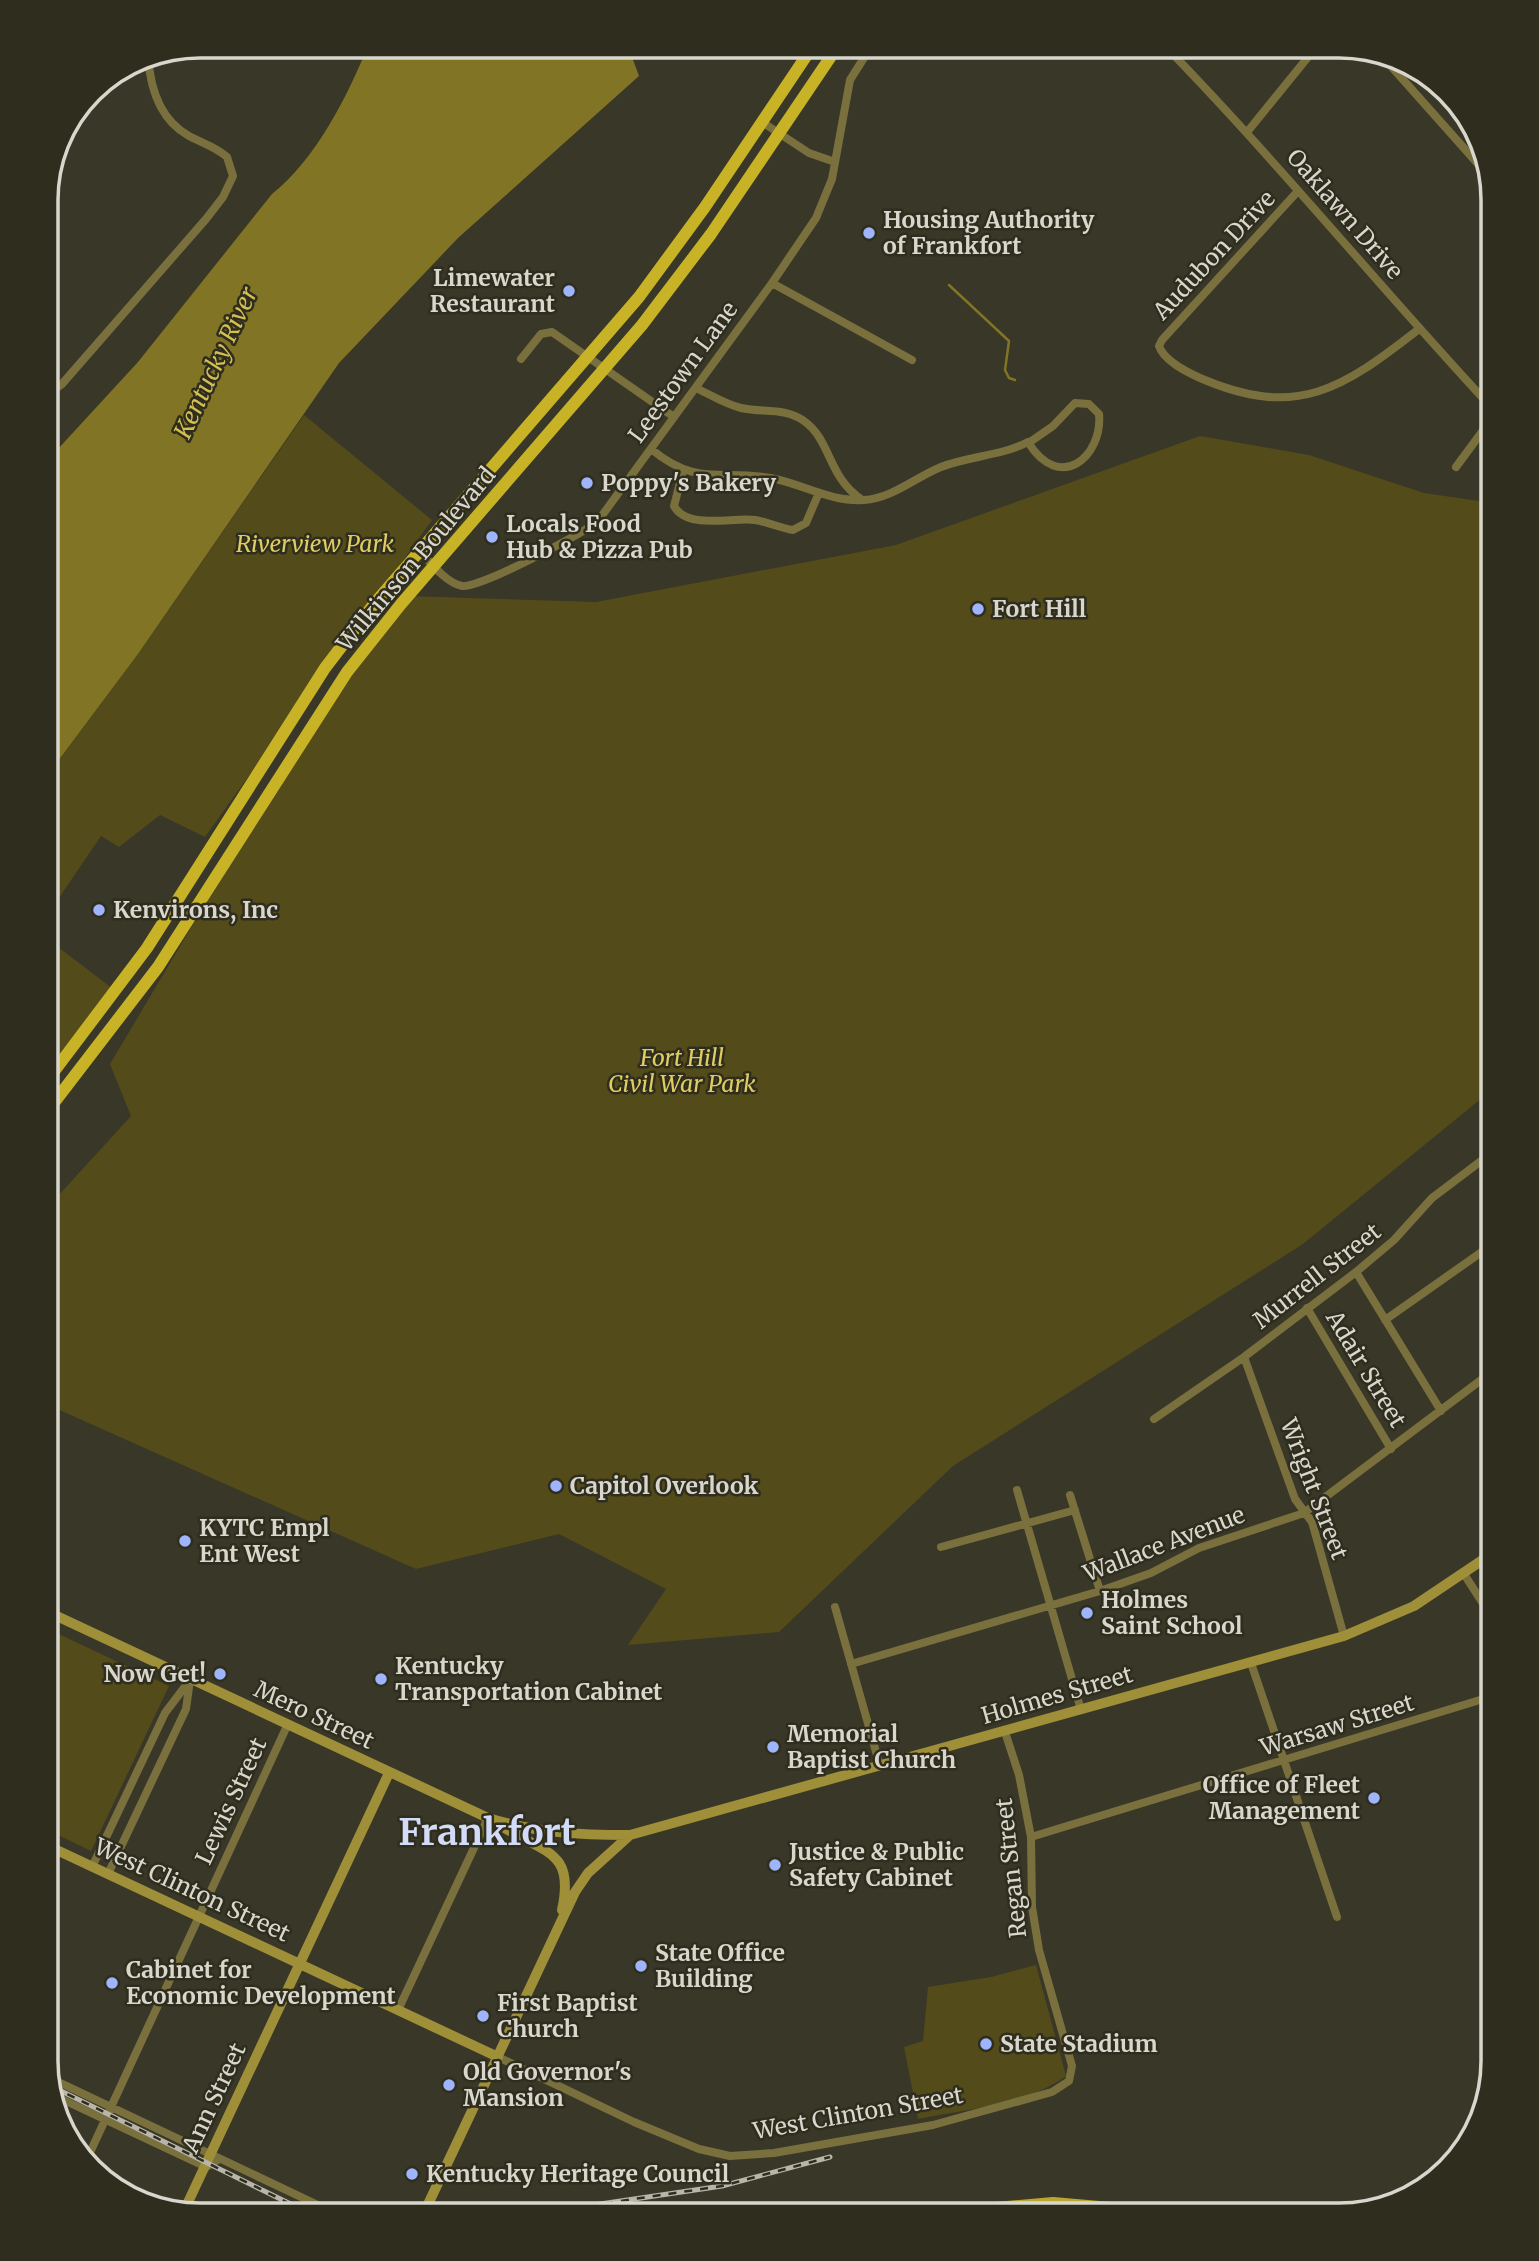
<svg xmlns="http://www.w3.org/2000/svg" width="1539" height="2261" font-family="Merriweather,serif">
  <rect width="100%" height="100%" fill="#393727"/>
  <!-- green -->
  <path fill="#534b1a" d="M304,415L432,520L205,837L160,815L119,847L101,836L46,917V777L138,654Z
    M1200,436L1309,455L1424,493L1493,503V1089L1303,1244L953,1466L779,1632L628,1645L666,1589L559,1534L416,1569L46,1404V1209L131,1116L110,1064L323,706L408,596L596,602L896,545Z
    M46,938L112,988L46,1071Z
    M46,1628L169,1686L91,1851L46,1829Z
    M1036,1965L1066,2076C1027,2105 965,2109 918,2119L904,2047L923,2041L928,1987L991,1977Z"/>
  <!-- water -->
  <path fill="#827425" d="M368,46H628L639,76L458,238L339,363L138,654L46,777V462L138,362L272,194C316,159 347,97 368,46Z"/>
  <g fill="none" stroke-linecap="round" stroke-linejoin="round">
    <!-- stream -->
    <path stroke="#827425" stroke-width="2.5" d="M949,285L1009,341L1005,370L1009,378L1015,380"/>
    <!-- minor -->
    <path stroke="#79703d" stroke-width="8" d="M1165,46C1279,163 1382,290 1493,409
      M1382,56L1487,174
      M762,122L809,153L835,162
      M1248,131L1317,46
      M1298,191L1162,340L1159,346C1164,361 1187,372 1200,378C1297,420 1342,389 1419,329
      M772,283L912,360
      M521,359L541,334L552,332L674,417
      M696,388C711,395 725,404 741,408C763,413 784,407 804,421C831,440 828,477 861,499
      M46,396L62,384L206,219L223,197L233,176L227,157C216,147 202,143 189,136C160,120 150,87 148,56
      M651,449C697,487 720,469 771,478C803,484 830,502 864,500C893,498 916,477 941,467C969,456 1001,456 1028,442H1030L1053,426L1075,403L1089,404L1099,414C1103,456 1060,494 1028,442
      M1456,467L1493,417
      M683,471L674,506C687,530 732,517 755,520C768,522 780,528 793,530L806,523L818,495
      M420,551C431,563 446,583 462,586C478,589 583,534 598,521L772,283L816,218L832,179L850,80L867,53
      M1356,1272L1441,1411
      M1307,1308L1391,1449
      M1385,1320L1493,1244
      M1244,1357L1295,1499L1312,1522L1344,1636
      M1154,1419L1244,1357L1356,1272L1394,1240L1432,1198L1493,1152
      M1017,1490L1081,1710
      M1070,1495L1100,1591
      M941,1547L1075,1510
      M1464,1574L1493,1619
      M835,1607L880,1766
      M1251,1663L1337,1917
      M851,1664L1100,1591L1151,1573L1199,1548L1304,1513L1493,1371
      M1031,1837L1493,1696
      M92,1867L165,1713L190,1680
      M108,1874L186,1709L190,1680
      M398,2010L488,1818
      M498,2057L634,2122L699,2149L730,2156L774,2153L933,2125L1052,2092L1069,2081L1072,2066L1039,1950L1032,1907L1031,1837L1019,1775L1005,1732
      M50,2078L339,2215
      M55,2096L206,2167L219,2159
      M87,2159L287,1726"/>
    <!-- secondary -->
    <path stroke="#9e8f38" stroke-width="10" d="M46,1611L488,1818C537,1833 580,1835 630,1835L1344,1636L1414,1606L1493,1553
      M503,1827C545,1853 575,1851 562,1910
      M46,1845L498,2057
      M183,2213L389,1773
      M423,2215L575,1892L588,1873L630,1835"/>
    <!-- primary -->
    <path stroke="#bba72f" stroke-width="12" d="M917,2215L1053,2203L1145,2211L1339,2215"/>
    <!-- trunk -->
    <path stroke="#c8b226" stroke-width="12" d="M46,1082L147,948L325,668L374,604L639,297L705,207L813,46
      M46,1113L158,967L347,672L401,604L642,325L711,234L838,46"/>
    <defs>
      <path id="rail" d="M53,2087L313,2215
        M526,2215L722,2186L830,2157"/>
    </defs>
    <!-- rail casing -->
    <use href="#rail" stroke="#b8b6ab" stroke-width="5"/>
    <!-- rail -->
    <use href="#rail" stroke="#2f2d1d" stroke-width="2.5" stroke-dasharray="8" stroke-linecap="butt"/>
  </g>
  <!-- markers -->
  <g fill="#9eb4fd" stroke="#2f2d1d" stroke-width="2.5">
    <circle cx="869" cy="233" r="7"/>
    <circle cx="569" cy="291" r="7"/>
    <circle cx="587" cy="483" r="7"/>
    <circle cx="492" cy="537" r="7"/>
    <circle cx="978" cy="609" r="7"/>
    <circle cx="99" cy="910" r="7"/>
    <circle cx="556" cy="1486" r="7"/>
    <circle cx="185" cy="1541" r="7"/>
    <circle cx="1087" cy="1613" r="7"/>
    <circle cx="220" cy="1674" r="7"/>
    <circle cx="381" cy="1679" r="7"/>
    <circle cx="773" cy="1747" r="7"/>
    <circle cx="1374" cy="1798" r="7"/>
    <circle cx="775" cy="1865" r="7"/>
    <circle cx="641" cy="1966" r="7"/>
    <circle cx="112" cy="1983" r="7"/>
    <circle cx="483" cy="2016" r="7"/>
    <circle cx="986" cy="2044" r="7"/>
    <circle cx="449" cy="2085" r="7"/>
    <circle cx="412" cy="2174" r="7"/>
  </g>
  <g text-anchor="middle" stroke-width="5" stroke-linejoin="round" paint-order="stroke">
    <!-- street labels -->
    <g font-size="23" fill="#d9d7cd" stroke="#2f2d1d">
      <text transform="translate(1345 214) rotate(49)" y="8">Oaklawn Drive</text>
      <text transform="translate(1214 255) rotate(-47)" y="8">Audubon Drive</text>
      <text transform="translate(683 372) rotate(-54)" y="8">Leestown Lane</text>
      <text transform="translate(416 559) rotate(-50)" y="8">Wilkinson Boulevard</text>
      <text transform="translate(1317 1276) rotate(-38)" y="8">Murrell Street</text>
      <text transform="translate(1366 1369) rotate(59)" y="8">Adair Street</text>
      <text transform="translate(1314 1489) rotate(69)" y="8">Wright Street</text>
      <text transform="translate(1164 1544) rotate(-21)" y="8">Wallace Avenue</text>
      <text transform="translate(1057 1695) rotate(-16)" y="8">Holmes Street</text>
      <text transform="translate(314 1715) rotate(25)" y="8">Mero Street</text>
      <text transform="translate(1337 1725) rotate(-17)" y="8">Warsaw Street</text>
      <text transform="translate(231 1801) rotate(-65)" y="8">Lewis Street</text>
      <text transform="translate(1011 1868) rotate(-96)" y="8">Regan Street</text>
      <text transform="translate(192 1890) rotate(25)" y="8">West Clinton Street</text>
      <text transform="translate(214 2098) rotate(-65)" y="8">Ann Street</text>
      <text transform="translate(858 2113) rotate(-10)" y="8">West Clinton Street</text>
    </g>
    <!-- poi labels -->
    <g font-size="23" font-weight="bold" fill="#d9d7cd" stroke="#2f2d1d" text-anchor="start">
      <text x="883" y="228">Housing Authority<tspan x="883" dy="26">of Frankfort</tspan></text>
      <text x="555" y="286" text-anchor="end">Limewater<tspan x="555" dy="26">Restaurant</tspan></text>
      <text x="601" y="491">Poppy's Bakery</text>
      <text x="506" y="532">Locals Food<tspan x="506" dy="26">Hub &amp; Pizza Pub</tspan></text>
      <text x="992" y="617">Fort Hill</text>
      <text x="113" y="918">Kenvirons, Inc</text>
      <text x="570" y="1494">Capitol Overlook</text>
      <text x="199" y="1536">KYTC Empl<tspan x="199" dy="26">Ent West</tspan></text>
      <text x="1101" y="1608">Holmes<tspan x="1101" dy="26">Saint School</tspan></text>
      <text x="395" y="1674">Kentucky<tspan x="395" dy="26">Transportation Cabinet</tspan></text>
      <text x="206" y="1682" text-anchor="end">Now Get!</text>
      <text x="787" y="1742">Memorial<tspan x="787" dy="26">Baptist Church</tspan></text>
      <text x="1360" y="1793" text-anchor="end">Office of Fleet<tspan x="1360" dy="26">Management</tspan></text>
      <text x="789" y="1860">Justice &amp; Public<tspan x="789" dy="26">Safety Cabinet</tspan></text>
      <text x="655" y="1961">State Office<tspan x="655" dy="26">Building</tspan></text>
      <text x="126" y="1978">Cabinet for<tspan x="126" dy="26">Economic Development</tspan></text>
      <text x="497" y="2011">First Baptist<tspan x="497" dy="26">Church</tspan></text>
      <text x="1000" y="2052">State Stadium</text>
      <text x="463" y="2080">Old Governor's<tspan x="463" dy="26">Mansion</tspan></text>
      <text x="426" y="2182">Kentucky Heritage Council</text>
    </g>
    <!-- park labels -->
    <g font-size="23" font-style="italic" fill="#e0cd62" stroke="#2f2d1d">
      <text x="315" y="552">Riverview Park</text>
      <text x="682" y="1066">Fort Hill<tspan x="682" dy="26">Civil War Park</tspan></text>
    </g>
    <!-- water labels -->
    <g font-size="24" font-style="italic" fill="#d3bf54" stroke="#2f2d1d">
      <text transform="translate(216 363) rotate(-65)" y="8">Kentucky River</text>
    </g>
    <!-- town labels -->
    <g font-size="37" font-weight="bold" fill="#d2dbf7" stroke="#2f2d1d">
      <text x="487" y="1845">Frankfort</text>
    </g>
  </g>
  <!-- crop -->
  <path d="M0 0H1539V2261H0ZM200 58H1339A142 142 0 0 1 1481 200V2061A142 142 0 0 1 1339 2203H200A142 142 0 0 1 58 2061V200A142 142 0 0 1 200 58Z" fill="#2f2d1d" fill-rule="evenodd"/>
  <path fill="none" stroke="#d9d7cd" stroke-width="3.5" d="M200 58H1339A142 142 0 0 1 1481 200V2061A142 142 0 0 1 1339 2203H200A142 142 0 0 1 58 2061V200A142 142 0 0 1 200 58Z"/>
</svg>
